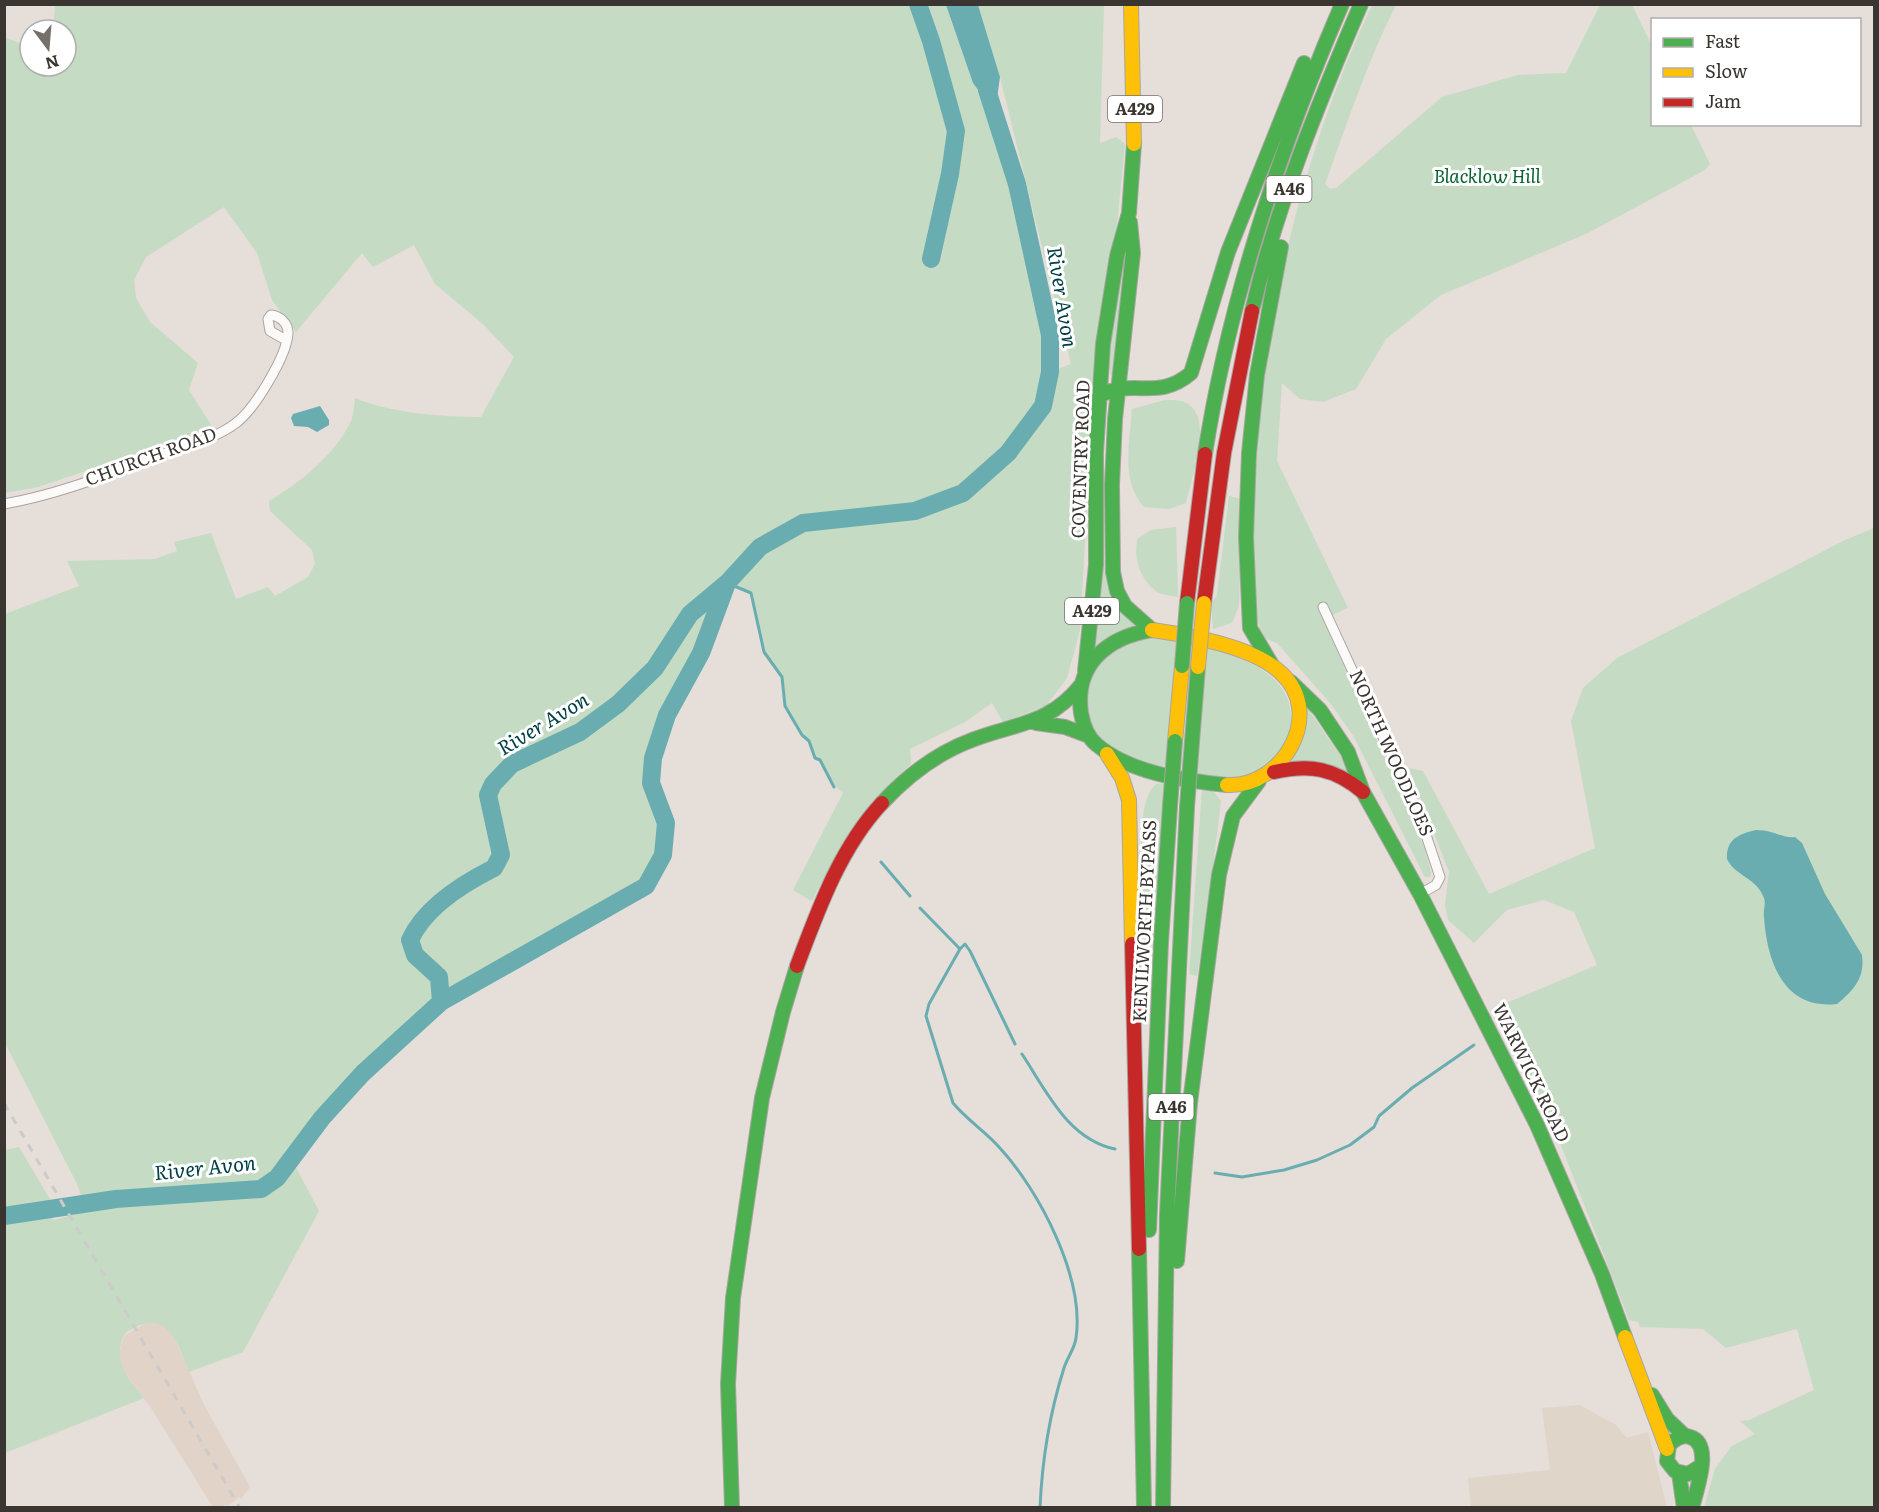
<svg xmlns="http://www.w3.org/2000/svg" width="1879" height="1512" font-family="Literata,serif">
  <rect width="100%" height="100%" fill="#e5ded9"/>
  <!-- built -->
  <path fill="#e1d3c8" d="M146,1323H157L165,1327L174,1337L204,1405L250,1487L241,1499L239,1497L229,1505L213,1507L151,1408L121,1367L119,1355L124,1336Z"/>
  <!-- education -->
  <path fill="#dfd6c9" d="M1580,1405L1616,1425L1627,1438L1648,1432L1667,1507H1471L1468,1478L1550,1470L1542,1408Z"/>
  <!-- green -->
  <path fill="#c5dbc4" d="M55,5H946L973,83L995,113L1017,184L1050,335L1051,372L1071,364L1000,77L978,5H1104L1100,143L1116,137L1125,144L1117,225L1096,345L1080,630L1067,678L1046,706L1003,722L992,703L965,722L910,749L911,764C863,805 840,846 812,901L793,890L843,793C830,784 826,763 815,758L809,741L802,735L785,706L782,677L764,652L751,593L727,584L701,653L667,715L653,758L651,783L666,823L663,855L646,886L441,1002L363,1073L322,1118L292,1160L319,1211L243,1352L189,1372C181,1351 170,1313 140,1325C134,1328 128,1330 124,1335C112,1362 128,1378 144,1398L5,1453V1150L19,1147L51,1201L43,1210L54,1220L83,1212L84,1204L77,1184L5,1043V614L79,586L67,561L155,559L177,551L174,542L211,533L236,599L268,587L275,596L308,577L315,564L312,550L270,511L269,501C300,483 335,455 351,421C354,414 354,405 355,398C389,413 443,417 481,417L514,357L484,325L435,284L414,245L373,267L362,253L296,332L272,300L257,253L224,207L146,257L134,280L136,298L150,322L198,363L189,390L213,428L38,487L5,493V37L19,43L30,41V66H66V30H48L54,20Z
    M1372,5H1396C1367,62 1347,124 1325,184L1330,189L1336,188L1442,97L1518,75L1566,73L1600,5H1632L1652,46V124L1691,125L1710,164L1705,170L1588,233L1441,295L1386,339L1356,389L1323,402L1300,399L1282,383L1277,461L1348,608L1323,619L1425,849L1431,873L1430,877H1425L1354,737L1331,704L1277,643L1262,637C1247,585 1252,528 1256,474C1258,441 1258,407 1263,374C1282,247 1317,121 1372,5Z
    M1126,250L1114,374L1110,375L1108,358Z
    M1165,400C1171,400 1179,400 1184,402C1216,414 1191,479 1186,503L1169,509L1144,507C1120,480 1130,442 1132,409Z
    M1109,406L1108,557L1137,625L1093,649L1104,555V475Z
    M1229,496L1242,499L1239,606L1232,623L1213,629L1211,604L1217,595Z
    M1176,527L1178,597C1173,596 1165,595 1159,593C1141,582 1132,557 1138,538L1151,530Z
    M1874,528V1507H1704L1715,1469L1732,1446L1755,1434L1740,1421L1749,1420L1814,1390L1797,1329L1726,1348L1703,1329L1640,1327L1638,1322L1629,1320L1557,1135L1497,1007L1597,965L1574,912L1544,900L1507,910L1474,943L1448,920L1445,905L1449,872L1409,768L1423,771L1489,894L1595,848L1571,721L1583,688L1617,658L1843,541Z
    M1156,637C1199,648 1273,654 1289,703C1292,715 1292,727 1287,739C1275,764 1264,773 1238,782L1127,759L1105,745L1094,731L1089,722L1086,695L1093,668L1120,642Z
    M1304,703L1352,773L1291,763L1303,737Z
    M1165,783L1156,939L1149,937C1144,907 1131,804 1156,784Z
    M1202,788L1214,792L1221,801L1206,926L1197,976L1189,974Z"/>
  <!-- water -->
  <path fill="#69adb1" d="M946,5H978L1000,77L995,113L973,83Z
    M320,406L329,420V425L317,432L308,427L294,426L291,418L293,414Z
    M1756,830C1775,830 1782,839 1795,837L1802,843L1825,894L1862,955C1865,978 1854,990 1837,1004C1783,1010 1767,961 1764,917C1763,910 1766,904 1764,898C1757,878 1735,876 1727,859C1726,839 1739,834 1756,830Z"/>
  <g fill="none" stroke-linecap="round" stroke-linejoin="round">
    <!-- stream -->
    <path stroke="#69adb1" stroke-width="3" d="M727,583L751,593L764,652L782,677L785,706L802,735L809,741L815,758L820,760L834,787
      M881,862L910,896
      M920,908L960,949L965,944L970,951L1015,1044
      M960,949L929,1004L926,1016L953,1103C967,1120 985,1131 999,1147C1039,1190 1085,1278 1076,1338C1075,1348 1067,1358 1064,1368C1050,1412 1042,1461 1040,1508
      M1022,1054C1047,1092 1068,1139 1115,1149
      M1215,1173L1242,1177L1284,1170L1317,1160L1350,1145L1374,1127L1379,1116L1412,1088L1474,1045"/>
    <!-- river -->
    <path stroke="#69adb1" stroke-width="18" d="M918,4L931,41L956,131L950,174L931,259
      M441,1002L439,977L415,955L410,940C425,907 462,884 494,868L501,855L488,795L493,784L512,764L580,732L618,704L655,668L690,614L727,583L760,547L803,523L915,511L963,493L1008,453L1043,406L1050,372V335L1017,184L987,90
      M4,1216L116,1199L261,1189L277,1178L322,1118L363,1073L441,1002L646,886L663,855L666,823L651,783L653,758L667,715L701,653L727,583"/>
    <defs>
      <path id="street" d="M4,504C62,494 119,470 174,450C194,443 218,437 236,423C254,410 287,356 288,333C288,323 280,316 271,315L268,319L270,331L286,340
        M1323,607L1420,817L1440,877L1436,885L1420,894"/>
      <path id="fast" d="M1130,222L1133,253L1115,419L1112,485L1113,572L1117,591L1125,606L1152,630
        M1252,311C1277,205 1318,104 1361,4
        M1099,396C1134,377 1157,402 1191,373L1228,252L1304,63
        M1205,454C1229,299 1280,148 1342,4
        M1152,630C1108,637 1074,664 1081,713C1083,724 1087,737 1097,745C1130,773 1186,781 1227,785
        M1272,665L1250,628L1246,537L1249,453L1257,375L1281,247
        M1085,671L1096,565V452L1103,344L1117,256L1129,213L1134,144
        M1291,682L1320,710L1348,752L1363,792L1420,894L1537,1125L1602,1274L1625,1337
        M1036,723L1065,727L1089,736
        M1192,742L1198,667
        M882,803C907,776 937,753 972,740C1016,723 1049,725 1081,685
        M1149,1230L1161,942L1170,806
        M1139,1249L1144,1508
        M1177,1261L1190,1103L1219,875L1233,816L1259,781
        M1652,1395L1667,1419L1685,1436
        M1679,1473L1684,1508
        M732,1508L728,1384L733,1298L762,1098L783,1012L797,966
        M1163,1508L1167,1214L1187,807
        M1692,1508C1696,1491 1714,1444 1690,1437C1682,1434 1675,1439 1669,1445L1667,1461L1675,1471L1688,1474L1701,1466"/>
      <path id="slow" d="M1131,4L1134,144
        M1152,630C1188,635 1254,647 1281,673C1326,714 1282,788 1227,785
        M1175,741L1182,666
        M1107,754L1122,778L1129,800L1132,944
        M1625,1337L1667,1449"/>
      <path id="jam" d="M1187,603L1205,454
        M1204,603L1224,453L1252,311
        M1274,772C1310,764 1334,768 1363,792
        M1132,944L1139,1249
        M797,966C818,910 840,848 882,803"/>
    </defs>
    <!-- street casing -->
    <use href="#street" stroke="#aaa5a1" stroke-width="11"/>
    <!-- fast casing -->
    <use href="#fast" stroke="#aaa5a1" stroke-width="16"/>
    <!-- slow casing -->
    <use href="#slow" stroke="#aaa5a1" stroke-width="16"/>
    <!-- jam casing -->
    <use href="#jam" stroke="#aaa5a1" stroke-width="16"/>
    <!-- street -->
    <use href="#street" stroke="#fbfaf9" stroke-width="9"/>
    <!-- fast -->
    <use href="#fast" stroke="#4caf50" stroke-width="14"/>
    <!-- slow -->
    <use href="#slow" stroke="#ffc107" stroke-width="14"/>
    <!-- jam -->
    <use href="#jam" stroke="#c62828" stroke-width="14"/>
    <!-- rail -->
    <path stroke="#cdcbca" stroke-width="3" stroke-dasharray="8 8" stroke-linecap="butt" d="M4,1103L240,1508"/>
    <defs>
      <path id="fast-bridge" d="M1182,666L1187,603
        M1170,806L1175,741
        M1187,807L1192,742"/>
      <path id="slow-bridge" d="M1198,667L1204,603"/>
    </defs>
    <!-- fast-bridge casing -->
    <use href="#fast-bridge" stroke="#aaa5a1" stroke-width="16" stroke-linecap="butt"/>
    <!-- slow-bridge casing -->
    <use href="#slow-bridge" stroke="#aaa5a1" stroke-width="16" stroke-linecap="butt"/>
    <!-- fast-bridge -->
    <use href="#fast-bridge" stroke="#4caf50" stroke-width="14"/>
    <!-- slow-bridge -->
    <use href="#slow-bridge" stroke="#ffc107" stroke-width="14"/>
  </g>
  <g text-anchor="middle" stroke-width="6" stroke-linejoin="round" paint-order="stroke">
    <!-- shield labels -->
    <g fill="#fff" stroke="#75726f" stroke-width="1.5">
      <rect x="1108" y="96" width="54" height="26" rx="4.5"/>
      <rect x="1266.5" y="176" width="45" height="26" rx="4.5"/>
      <rect x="1065" y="598" width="54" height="26" rx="4.5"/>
      <rect x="1148.5" y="1094" width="45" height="26" rx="4.5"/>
    </g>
    <g font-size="16" font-weight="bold" fill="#3a3531">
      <text x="1135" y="115">A429</text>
      <text x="1289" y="195">A46</text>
      <text x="1092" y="617">A429</text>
      <text x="1171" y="1113">A46</text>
    </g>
    <!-- park labels -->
    <g font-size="18" font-style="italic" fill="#07612c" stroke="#fff">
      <text x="1487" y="183">Blacklow Hill</text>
    </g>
    <!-- street labels -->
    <g font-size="18" fill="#3a3531" stroke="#fff">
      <text transform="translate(151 457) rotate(-20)" y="6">CHURCH ROAD</text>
      <text transform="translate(1081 459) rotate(-88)" y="6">COVENTRY ROAD</text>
      <text transform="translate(1391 753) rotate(66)" y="6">NORTH WOODLOES</text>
      <text transform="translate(1145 921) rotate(-87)" y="6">KENILWORTH BYPASS</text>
      <text transform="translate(1531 1073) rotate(64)" y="6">WARWICK ROAD</text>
    </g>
    <!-- water labels -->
    <g font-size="20" font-style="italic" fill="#004044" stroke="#fff">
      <text transform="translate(1062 297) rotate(81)" y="7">River Avon</text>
      <text transform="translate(543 724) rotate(-31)" y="7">River Avon</text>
      <text transform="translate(205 1168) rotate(-6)" y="7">River Avon</text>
    </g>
  </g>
  <!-- border -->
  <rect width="1879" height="1512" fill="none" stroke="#3a3531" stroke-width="12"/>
  <!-- legend -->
  <rect x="1651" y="18" width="210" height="108" fill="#ffffff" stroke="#b0aead" stroke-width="1.5"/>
  <rect x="1663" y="38" width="30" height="9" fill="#4caf50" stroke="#b0aead" stroke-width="1.5"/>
  <text x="1705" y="48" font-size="18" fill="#3a3531">Fast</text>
  <rect x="1663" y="68" width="30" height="9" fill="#ffc107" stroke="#b0aead" stroke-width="1.5"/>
  <text x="1705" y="78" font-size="18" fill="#3a3531">Slow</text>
  <rect x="1663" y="98" width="30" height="9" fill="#c62828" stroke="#b0aead" stroke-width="1.5"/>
  <text x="1705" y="108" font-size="18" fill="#3a3531">Jam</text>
  <!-- north arrow -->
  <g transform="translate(48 48) rotate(164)"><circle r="28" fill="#ffffff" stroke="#b0aead" stroke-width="1.5"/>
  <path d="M0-4.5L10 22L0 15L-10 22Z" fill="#76706c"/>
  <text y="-9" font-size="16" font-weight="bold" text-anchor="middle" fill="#3a3531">N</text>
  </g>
</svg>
